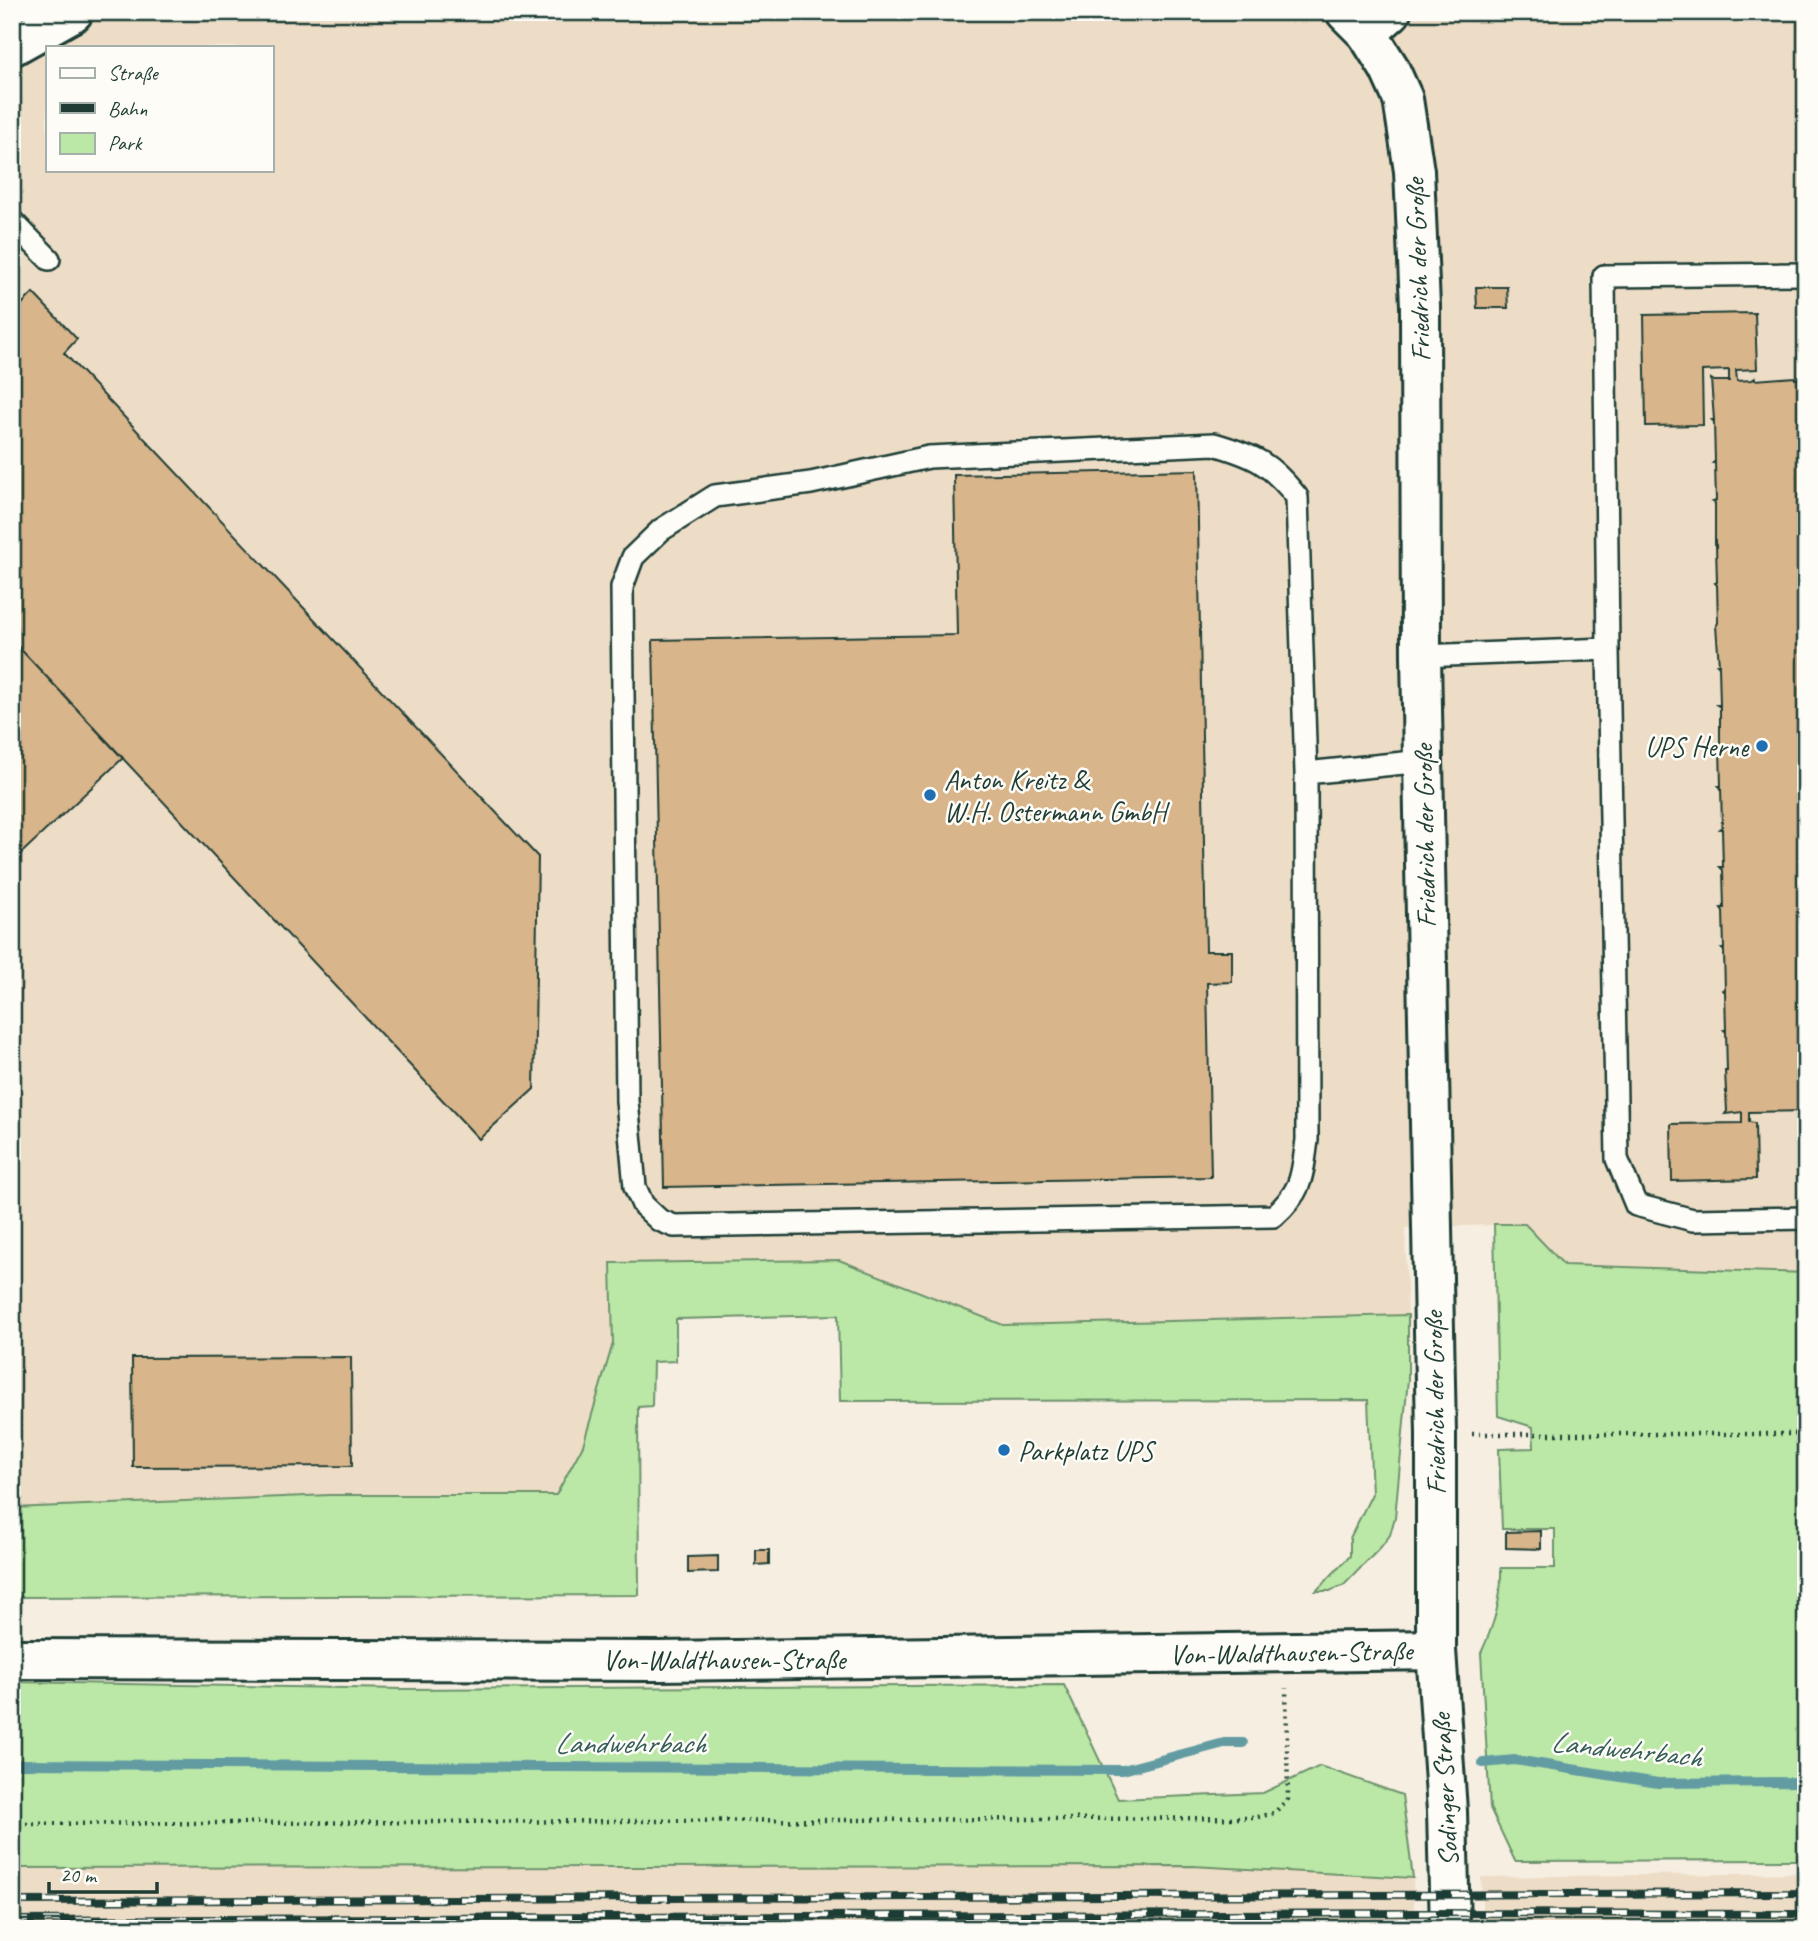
<svg xmlns="http://www.w3.org/2000/svg" width="1818" height="1941" font-family="Caveat,sans-serif">
  <rect width="100%" height="100%" fill="#f6eee1"/>
  <filter id="ink" filterUnits="userSpaceOnUse"><feTurbulence type="fractalNoise" baseFrequency=".0143" numOctaves="2"/><feDisplacementMap in="SourceGraphic" scale="14" xChannelSelector="R" yChannelSelector="G"/><feConvolveMatrix kernelMatrix="1 2 1 2 8 2 1 2 1" color-interpolation-filters="sRGB"/></filter>
  <g filter="url(#ink)">
    <!-- built -->
    <path fill="#edddc7" fill-rule="evenodd" d="M12,12H1806V1273L1564,1265L1525,1224L1405,1228L1408,1315L1003,1325L839,1260L611,1264L613,1342L583,1445L556,1495H330L12,1508ZM47,47H271V170H47Z
      M1192,1866L1413,1878L1415,1929H12V1868Z
      M1806,1873V1929H1483L1481,1877Z"/>
    <!-- green -->
    <path fill="#bbe8a6" stroke="#6d926d" stroke-width="2" d="M1494,1224H1525L1564,1265L1806,1273V1860L1515,1861L1490,1808L1481,1653C1494,1625 1502,1599 1501,1568H1555V1529H1502L1499,1449L1534,1448L1533,1427L1498,1416Z
      M839,1260L1003,1325L1408,1315V1379L1395,1517L1390,1535L1380,1548L1344,1585L1330,1591H1316L1350,1556V1538L1372,1494L1368,1400L840,1401L838,1315L676,1319V1361L653,1362L652,1406L638,1407L639,1595L12,1597V1508L330,1495H556L583,1445L613,1343L611,1263Z
      M12,1682L403,1689L1064,1685L1118,1799L1263,1793L1320,1766L1402,1795L1413,1878L1192,1866L12,1868Z"/>
    <g fill="none" stroke-linecap="round" stroke-linejoin="round">
      <!-- stream -->
      <path stroke="#629ca2" stroke-width="10" d="M1483,1763L1515,1760L1658,1783L1806,1782
        M12,1764L1123,1770L1224,1743H1243"/>
    </g>
    <!-- building -->
    <path fill="#d9b58b" stroke="#1f3d34" stroke-width="2" d="M1476,287H1507L1508,308H1477Z
      M33,293L77,339L64,353L538,857L534,1089L479,1139L12,640V314Z
      M1755,313L1757,369L1736,370L1737,381L1752,380L1755,378V380L1795,377V379H1806V1111L1749,1112V1122L1755,1123L1756,1179L1672,1181L1671,1124L1742,1123V1112L1725,1114L1727,1111L1725,1071H1727L1726,1032L1724,1030H1726L1725,992L1723,990H1725L1724,951L1722,949H1724L1723,911L1721,908H1724L1723,870L1720,867H1723L1722,829H1720L1722,827L1721,788L1719,786H1721L1720,748H1718L1720,745V707L1717,705H1720L1719,666L1717,664H1719L1716,626L1718,623L1717,585L1715,583L1717,582L1716,545L1715,544V503L1713,502L1716,501L1715,463H1713L1715,461L1714,422L1712,420H1714L1711,379L1714,381H1729V370L1702,371L1703,425L1646,426L1644,315Z
      M1197,470L1206,951H1232V982L1207,983L1211,1177L664,1187L653,640L957,635L954,475Z
      M12,640L123,758L12,862Z
      M351,1357L352,1466L133,1467L132,1358Z
      M1541,1531V1549L1506,1548V1532Z
      M756,1550H769V1564L756,1565Z
      M718,1556V1572L688,1573V1557Z"/>
    <g fill="none" stroke-linecap="round" stroke-linejoin="round">
      <defs>
        <path id="lane" d="M12,221L49,259
          M1608,649L1617,1159L1636,1205L1693,1220L1806,1218
          M1421,656L1608,649L1604,276L1806,274
          M1306,773L1307,1140C1302,1176 1303,1190 1274,1216L674,1226L659,1220L643,1205L635,1187L627,1101L622,587L633,557L661,530L715,496L811,483L929,457L1214,444C1255,456 1270,463 1297,497L1306,773L1423,761"/>
        <path id="street" d="M1367,33L1391,12
          M12,1659L659,1661L1436,1650"/>
        <path id="secondary" d="M1346,12L1367,33L1389,68L1403,99L1414,171L1420,306L1421,656L1436,1434V1650L1447,1811L1450,1929
          M12,46L73,12"/>
      </defs>
      <!-- lane casing -->
      <use href="#lane" stroke="#1f3d34" stroke-width="26"/>
      <!-- street casing -->
      <use href="#street" stroke="#1f3d34" stroke-width="44"/>
      <!-- secondary casing -->
      <use href="#secondary" stroke="#1f3d34" stroke-width="44"/>
      <!-- path -->
      <path stroke="#1f3d34" stroke-width="4.5" stroke-dasharray="2 5" stroke-linecap="butt" d="M1472,1434H1806
        M12,1824L1254,1818L1274,1813L1288,1799L1286,1688"/>
      <!-- lane -->
      <use href="#lane" stroke="#fdfcf7" stroke-width="21"/>
      <!-- street -->
      <use href="#street" stroke="#fdfcf7" stroke-width="38"/>
      <!-- secondary -->
      <use href="#secondary" stroke="#fdfcf7" stroke-width="38"/>
      <defs>
        <path id="rail" d="M12,1901L1806,1893
          M12,1920L1414,1913L1806,1914"/>
      </defs>
      <!-- rail casing -->
      <use href="#rail" stroke="#1f3d34" stroke-width="8"/>
      <!-- rail -->
      <use href="#rail" stroke="#fdfcf7" stroke-width="5" stroke-dasharray="16" stroke-linecap="butt"/>
    </g>
  </g>
  <!-- markers -->
  <g fill="#1f6fb2" stroke="#fdfcf7" stroke-width="2.5">
    <circle cx="1762" cy="746" r="7"/>
    <circle cx="930" cy="795" r="7"/>
    <circle cx="1004" cy="1450" r="7"/>
  </g>
  <g text-anchor="middle" stroke-width="5" stroke-linejoin="round" paint-order="stroke">
    <!-- street labels -->
    <g font-size="28" fill="#1f3d34" stroke="#fdfcf7">
      <text transform="translate(1417 270) rotate(-92)" y="10">Friedrich der Große</text>
      <text transform="translate(1424 836) rotate(-91)" y="10">Friedrich der Große</text>
      <text transform="translate(1434 1403) rotate(-91)" y="10">Friedrich der Große</text>
      <text transform="translate(1291 1652) rotate(-1)" y="10">Von-Waldthausen-Straße</text>
      <text x="724" y="1669">Von-Waldthausen-Straße</text>
      <text transform="translate(1444 1790) rotate(-93)" y="10">Sodinger Straße</text>
    </g>
    <!-- poi labels -->
    <g font-size="28" fill="#1f3d34" stroke="#fdfcf7" text-anchor="start">
      <text x="1748" y="756" text-anchor="end">UPS Herne</text>
      <text x="944" y="789">Anton Kreitz &amp;<tspan x="944" dy="32">W.H. Ostermann GmbH</tspan></text>
      <text x="1018" y="1460">Parkplatz UPS</text>
    </g>
    <!-- water labels -->
    <g font-size="30" font-style="italic" fill="#355d59" stroke="#fdfcf7">
      <text x="630" y="1753">Landwehrbach</text>
      <text transform="translate(1626 1749) rotate(6)" y="10">Landwehrbach</text>
    </g>
  </g>
  <!-- margin -->
  <rect width="1818" height="1941" fill="none" stroke="#fdfcf7" stroke-width="42"/>
  <rect x="21" y="21" width="1776" height="1899" fill="none" stroke="#1f3d34" stroke-width="2.5" filter="url(#ink)"/>
  <!-- legend -->
  <rect x="46" y="46" width="228" height="126" fill="#fdfcf7" stroke="#a4b0a9" stroke-width="2"/>
  <rect x="60" y="68" width="35" height="10" fill="#fdfcf7" stroke="#a4b0a9" stroke-width="2"/>
  <text x="108" y="80" font-size="21" fill="#1f3d34">Straße</text>
  <rect x="60" y="103" width="35" height="10" fill="#1f3d34" stroke="#a4b0a9" stroke-width="2"/>
  <text x="108" y="116" font-size="21" fill="#1f3d34">Bahn</text>
  <rect x="60" y="133" width="35" height="21" fill="#bbe8a6" stroke="#a4b0a9" stroke-width="2"/>
  <text x="108" y="150" font-size="21" fill="#1f3d34">Park</text>
  <!-- scale -->
  <path d="M49 1882v10h108v-10" fill="none" stroke="#1f3d34" stroke-width="3.5"/>
  <text x="60" y="1882" font-size="21" fill="#1f3d34" stroke="#fdfcf7" stroke-width="5" paint-order="stroke">20 m</text>
</svg>
